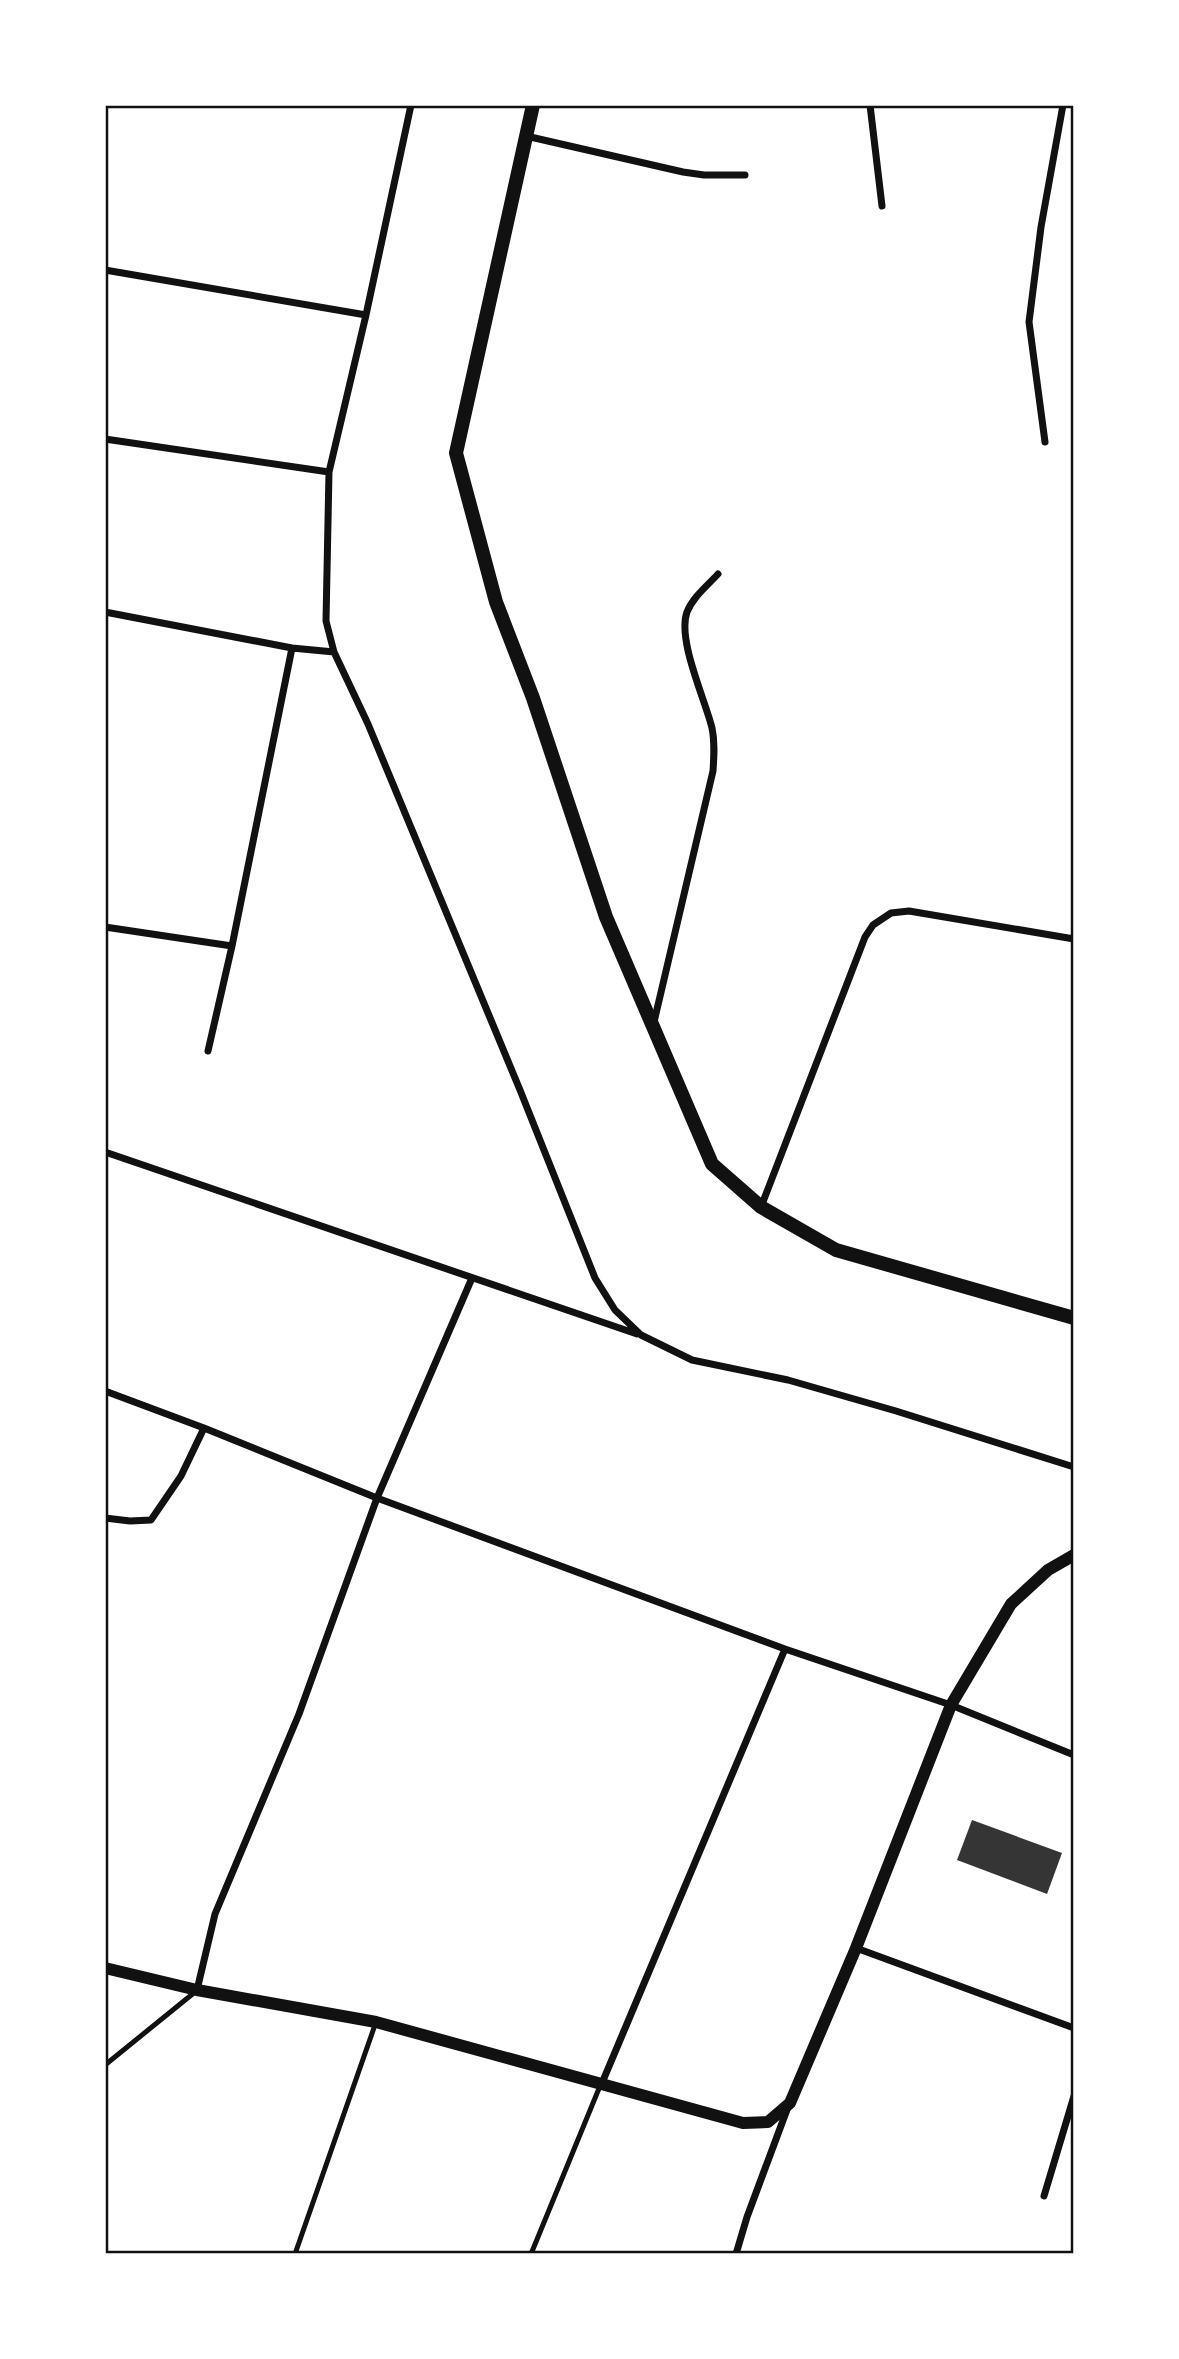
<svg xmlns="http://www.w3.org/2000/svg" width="1179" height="2359" font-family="Quicksand,sans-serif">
  <rect width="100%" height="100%" fill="#fff"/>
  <!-- building -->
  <path fill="#353535" d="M972,1820L1062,1853L1047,1894L957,1860Z"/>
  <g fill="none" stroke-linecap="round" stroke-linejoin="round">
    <!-- service -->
    <path stroke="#111" stroke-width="5" d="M105,2065L195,1992
      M295,2254L376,2022
      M531,2254L600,2086"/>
    <!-- minor -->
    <path stroke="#111" stroke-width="7" d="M411,105L366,315L329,472L326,621L334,652L368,724L520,1090L595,1278L615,1310L641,1335L692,1360L788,1380L896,1411L1074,1467
      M870,105L882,206
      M526,136L683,172L704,175H745
      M105,270L366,315
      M105,439L329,472
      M1045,442L1029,322L1041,227L1063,105
      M105,612L292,648L334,652
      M105,927L232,946
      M654,1022L713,771C714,756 715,742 712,728C705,699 677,640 687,612C693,597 707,586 718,574
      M208,1051L232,946L292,648
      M105,1152L637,1334
      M761,1207L865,937L873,925L891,913L909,911L1074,939
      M105,1391L204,1428L377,1498L785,1649L951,1705L1074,1755
      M105,1518L130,1521L151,1520L181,1476L204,1428
      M856,1948L1074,2028
      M197,1990L215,1914L299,1714L377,1498L472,1278
      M602,2083L785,1649
      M1044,2196L1074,2096
      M736,2254L747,2217L788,2107"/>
    <!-- tertiary -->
    <path stroke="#111" stroke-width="12" d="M105,1968L197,1990L376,2022L743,2123L768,2122L790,2103L856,1948L951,1705L1011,1604L1048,1570L1074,1555"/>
    <!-- secondary -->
    <path stroke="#111" stroke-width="14" d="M533,105L456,453L496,602L533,698L606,917L712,1164L761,1207L836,1250L1074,1318"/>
  </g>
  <!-- border -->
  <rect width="1179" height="2359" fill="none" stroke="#ffffff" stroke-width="214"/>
  <rect x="107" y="107" width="965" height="2145" fill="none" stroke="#111" stroke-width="2.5"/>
</svg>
